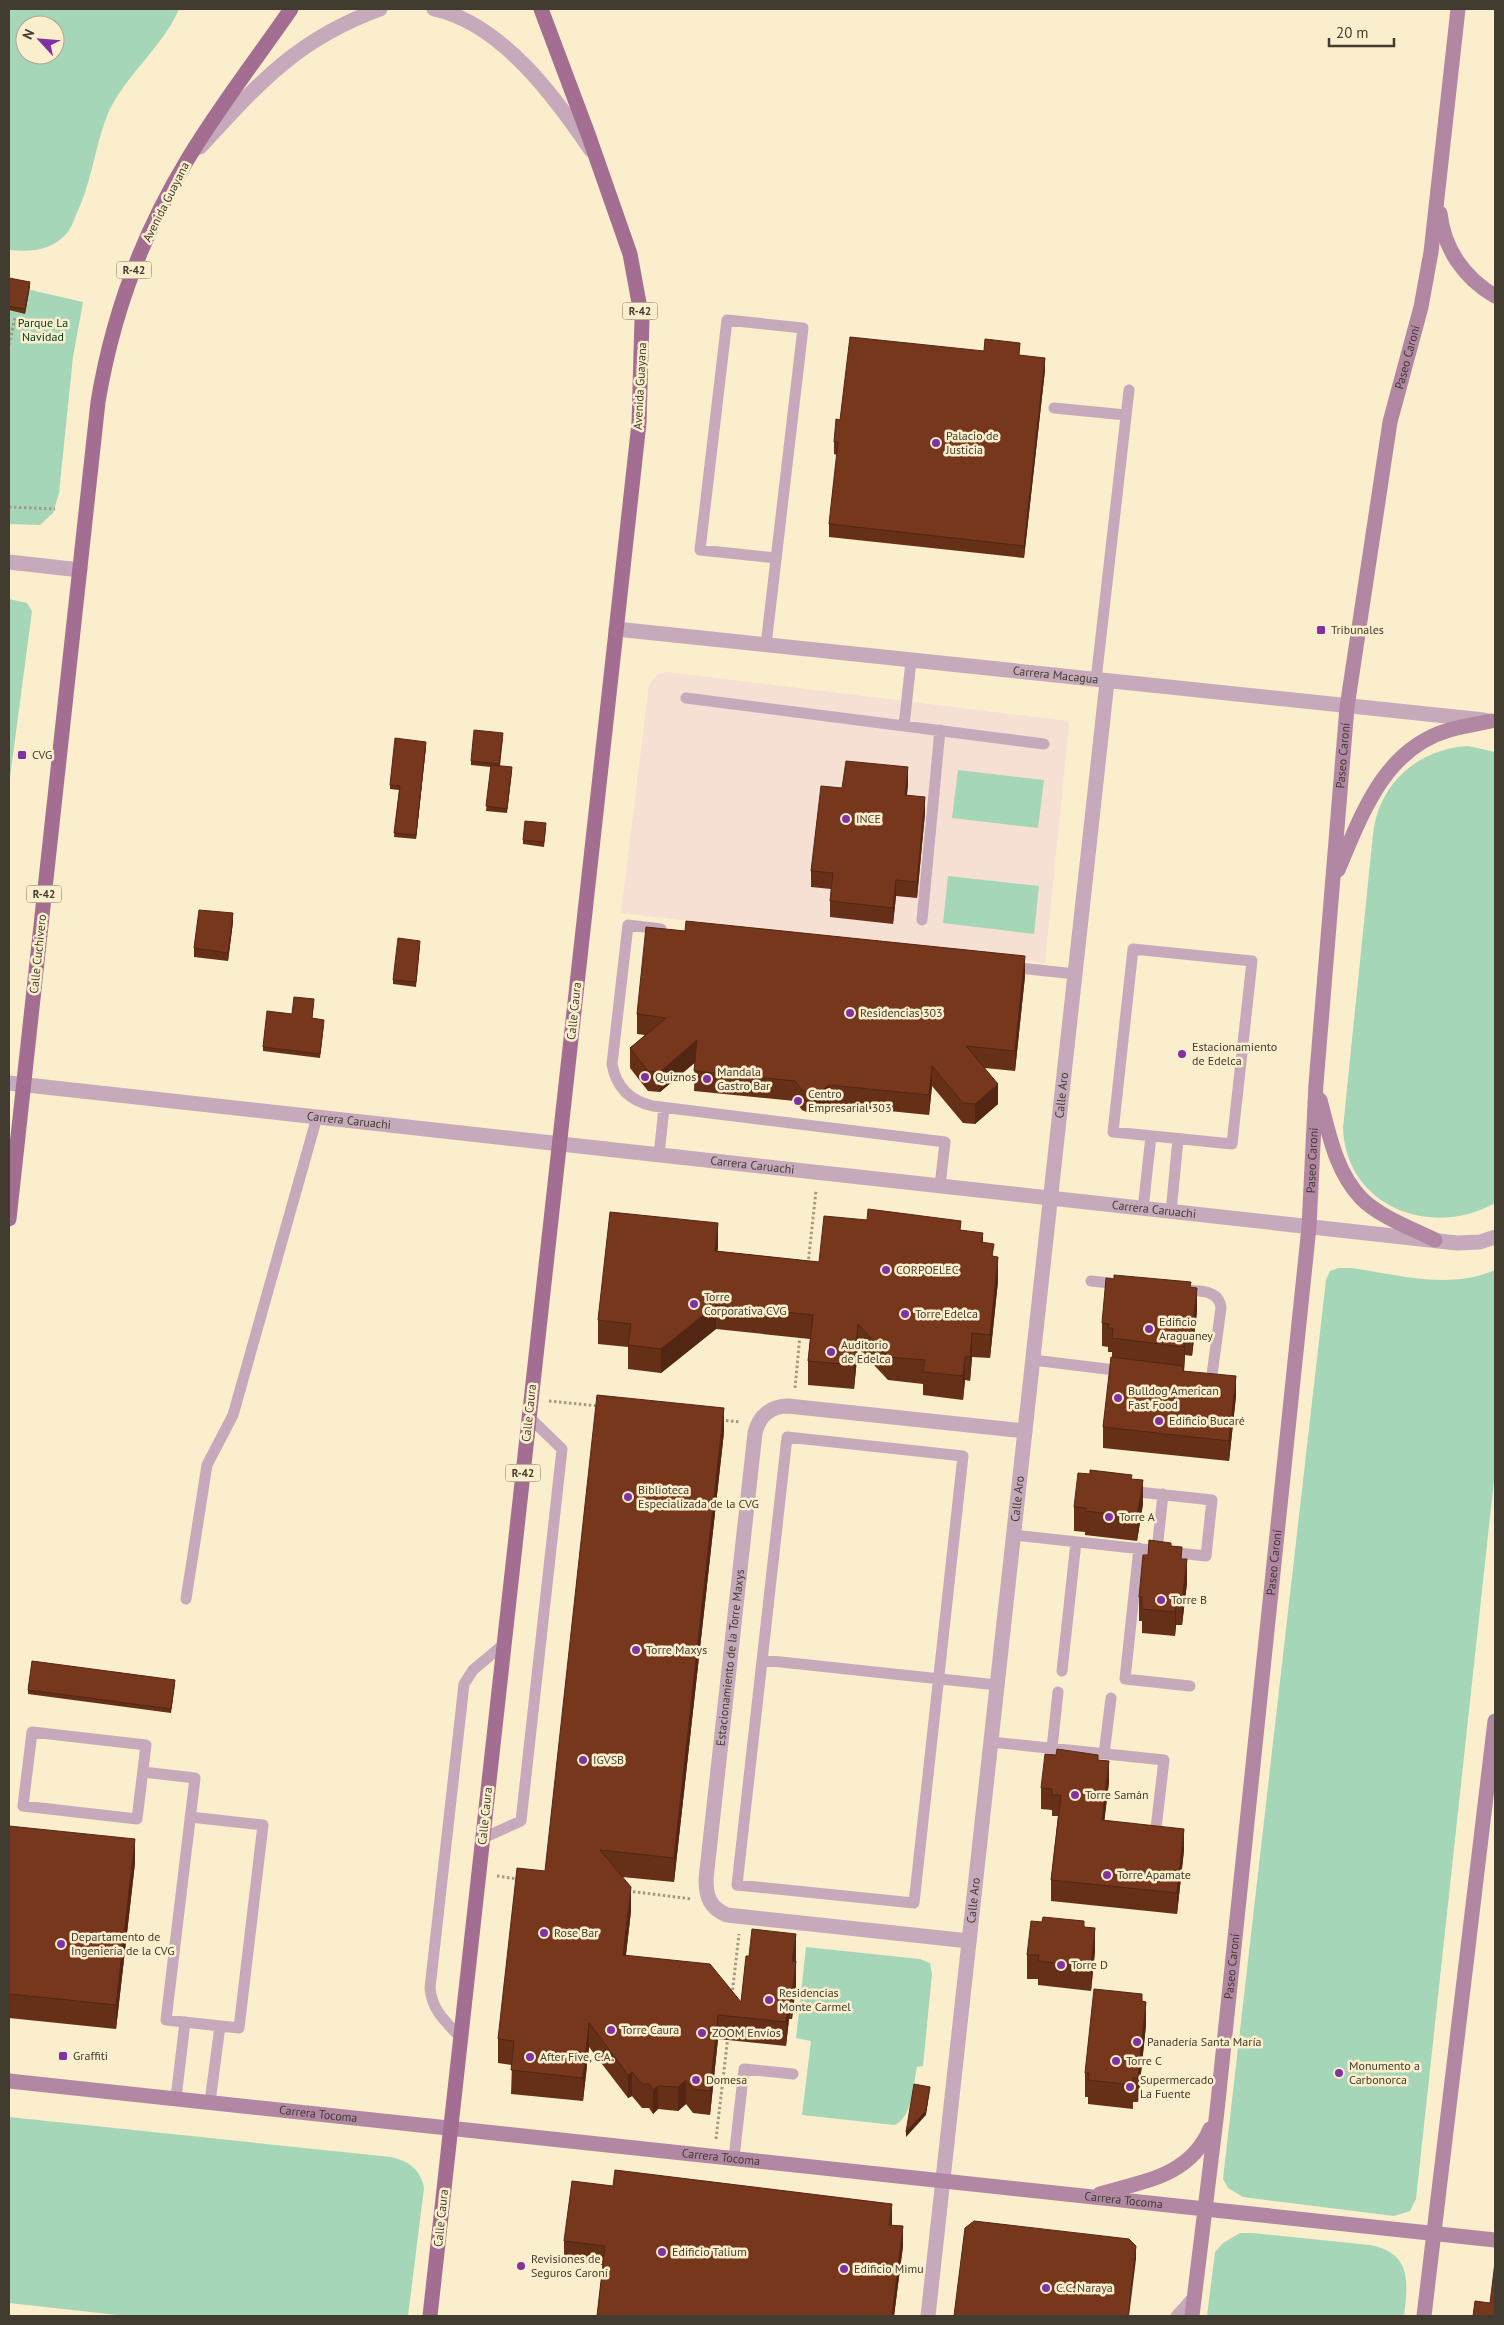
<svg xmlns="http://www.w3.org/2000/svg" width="1504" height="2325" font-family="'PT Sans',sans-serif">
  <rect width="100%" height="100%" fill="#fbeecc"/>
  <!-- education -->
  <path fill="#f6dfd3" d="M668,672L1067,721L1069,724L1045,963L621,913L649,685L658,674Z"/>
  <!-- green -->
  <path fill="#a6d6b8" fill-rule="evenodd" d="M9,9H179C161,51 119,79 104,124C94,154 90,186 76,215C74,220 71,228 68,232C52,251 31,252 9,250ZM25,25H55V55H25Z
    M9,285L83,302L73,357L59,493L53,513L40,525L9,524Z
    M9,599L27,603L32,611L9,785Z
    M1468,746L1495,752V1203C1432,1239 1346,1207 1343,1128L1373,834C1379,783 1418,749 1468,746Z
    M958,770L1044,780L1038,828L952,818Z
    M948,876L1039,886L1034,934L943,923Z
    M1339,1268H1352C1400,1275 1449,1290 1495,1270V1471L1416,2199L1410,2211L1394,2216L1243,2197L1228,2188L1223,2179L1326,1280L1330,1271Z
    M806,1947L920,1959L930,1963L932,1974L923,2066L917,2067C913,2085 913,2118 894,2125L802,2115L811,2041L796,2038Z
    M9,2117L391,2157C408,2161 421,2169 424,2188L408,2316H126L9,2303Z
    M1240,2233H1252L1370,2245C1412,2253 1408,2282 1404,2316H1207L1215,2252L1223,2243Z"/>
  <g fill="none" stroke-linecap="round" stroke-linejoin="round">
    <!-- path -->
    <path stroke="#a39a82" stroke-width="3" stroke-dasharray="2.5 2.5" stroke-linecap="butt" d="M9,345L15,317
      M9,507L55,509
      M808,1264L816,1191
      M795,1388L800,1335
      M549,1401L598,1406
      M721,1420L740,1422
      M497,1876L518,1879
      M628,1891L692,1899
      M732,1995L739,1934
      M716,2139L728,2036"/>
    <!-- lane -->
    <path stroke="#c7a9bc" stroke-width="11" d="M1054,408L1126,415
      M766,645L803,328L727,320L700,550L776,558
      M1096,680L1129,390
      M686,698L1044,744
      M904,726L911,661
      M922,920L940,730
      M661,929L628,925L612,1064C616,1087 630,1101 653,1106L945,1142L940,1186
      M1133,949L1252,961L1232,1144L1113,1132Z
      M1010,967L1075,974
      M659,1155L664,1108
      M1143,1209L1151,1136
      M1171,1212L1178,1139
      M1091,1281L1119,1284
      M1183,1290C1198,1291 1219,1289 1221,1308L1211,1382H1206
      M1033,1360L1123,1371
      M787,1437L963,1456L914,1903L737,1885Z
      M1014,1535L1206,1556L1212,1500L1129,1491
      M1139,1548L1125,1679L1190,1686
      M1157,1550L1163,1494
      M186,1599L207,1465L233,1415L317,1117
      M762,1660L997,1685
      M1062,1671L1076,1542
      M32,1732L146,1745L137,1819L23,1806Z
      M991,1742L1164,1760L1156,1828
      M1052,1748L1058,1692
      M1104,1754L1111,1698
      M143,1772L195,1778L166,2020L239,2028L263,1825L190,1817
      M483,1838L521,1821L562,1449L529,1417
      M461,2038C446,2022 432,2011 430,1988L464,1684L473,1670L504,1644
      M176,2098L185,2022
      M210,2102L220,2026
      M734,2158L744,2069L793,2074
      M1176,2316L1194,2296"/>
    <!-- street -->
    <g stroke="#c7a9bc" stroke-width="15">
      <path d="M434,9C501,23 555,97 591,150"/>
      <path d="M200,147C258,84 297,39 380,9"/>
      <path d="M9,562L80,570"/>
      <path id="s1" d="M616,629L1484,720"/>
      <path id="s2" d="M9,1083L1457,1243L1480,1242L1495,1237"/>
      <path id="s3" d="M969,1941L727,1915C710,1908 706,1897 706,1879L755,1433C759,1416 771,1406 788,1406L1025,1431"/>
      <path id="s4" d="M928,2316L1107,682"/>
    </g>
    <!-- secondary -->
    <g stroke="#b287a3" stroke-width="15">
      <path d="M1440,213C1444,249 1464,278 1495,296"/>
      <path d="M1338,870C1362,814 1384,749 1449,730C1462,726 1477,724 1491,721"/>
      <path d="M1320,1100C1329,1134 1336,1172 1361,1198C1378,1216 1413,1229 1435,1240"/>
      <path id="s5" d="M9,2081L1495,2240"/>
      <path d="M1100,2194C1144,2181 1190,2176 1210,2129"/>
      <path id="s6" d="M1192,2316L1217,2111L1309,1227L1316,1084L1347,707L1390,422L1421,307L1431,252L1458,9"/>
      <path d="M1424,2316L1495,1721"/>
    </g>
    <!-- primary -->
    <path stroke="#a36e91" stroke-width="15" d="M9,1219L98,402C112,318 142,235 186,162C218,108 256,60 291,9
      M430,2316L639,423L642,319L630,254L588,134L541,9"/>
  </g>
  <!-- wall -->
  <path fill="#652f18" d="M9,278L30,286L25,314L9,310Z
    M1020,355L1045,370L1024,558L829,537V524L837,455L834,454V442L840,420Z
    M503,737L500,766L512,771L507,813L486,811L491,767L471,765V761Z
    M426,746L416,839L394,837L399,790L390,789V785Z
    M908,784L907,795L925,813L917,898L896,896L893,924L830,917V901L831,889L811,887V871L842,788Z
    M546,827L544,847L523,844V840Z
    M233,922L228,961L194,957V948Z
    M420,945L416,987L393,984V980Z
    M1025,976L1015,1071L985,1068L998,1104L975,1124L963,1123L932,1086L929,1115L829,1105L820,1112L811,1114L802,1110L795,1101L694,1091L695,1062L660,1092L648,1091L630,1068V1048L645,1035L637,1034V1014Z
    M314,1003L312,1018L324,1024L320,1058L263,1051V1047L292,1014Z
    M961,1230L983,1243L994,1257L998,1281L990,1358L972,1357L970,1381L965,1380L963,1400L923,1395V1384L888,1380L858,1348L854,1389L808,1385V1361L810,1339L716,1329L661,1373L628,1369V1347L598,1344V1320L718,1247L717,1251L819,1262Z
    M1191,1287L1197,1311L1192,1356L1185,1355L1184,1371L1236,1396L1229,1461L1103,1448V1427L1112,1357V1352H1108V1347L1102,1346V1323Z
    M724,1432L674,1882L622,1877L631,1911L626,1955L741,2002L796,1957V1985L792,2019H789L786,2046L718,2039L710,2115L693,2113L686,2104L678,2111L658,2109L653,2114L649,2108H642L632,2096L628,2098L589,2047L583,2101L511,2094L512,2065L498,2063V2039L545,1871Z
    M1132,1479L1143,1504L1137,1541L1085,1535V1532L1074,1531V1507Z
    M1171,1546L1182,1559L1187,1583L1182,1625H1176L1175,1636L1142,1633V1621H1139V1597L1148,1555Z
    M175,1684L171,1713L28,1694V1690Z
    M1098,1760L1109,1782L1104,1821L1184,1850L1177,1914L1051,1901V1880L1058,1816H1052V1810L1041,1809V1788Z
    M9,1826L135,1863L116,2029L9,2018Z
    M1042,1922L1084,1927L1095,1951L1091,1991L1038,1985V1979H1027V1955Z
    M1142,2001L1146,2025L1138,2102H1133V2109L1088,2104V2097H1085V2073Z
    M892,2225L903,2246L894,2316H597L603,2265L564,2261V2241Z"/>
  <!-- shaded-wall -->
  <path fill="#532614" d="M30,282V286L25,314V309Z
    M1045,358V370L1024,558V546Z
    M426,742V746L416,839V835Z
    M908,767V784L905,811V795Z
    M925,797V813L917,898V882Z
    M896,880V896L893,924V908Z
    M233,913V922L228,961V953Z
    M1025,956V976L1015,1071V1051Z
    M697,1040V1061L660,1092V1072Z
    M932,1066V1086L929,1115V1095Z
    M998,1084V1104L975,1124V1104Z
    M829,1085V1105L820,1112L811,1114V1094Z
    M718,1223V1247L715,1275V1251Z
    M983,1233V1257L981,1242Z
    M998,1257V1281L990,1358V1335Z
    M1197,1288V1311L1192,1356V1332Z
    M716,1305V1329L661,1373V1349Z
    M858,1324V1348L854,1389V1365Z
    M1185,1331V1355L1184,1371V1347Z
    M972,1333V1357L970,1381V1357Z
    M965,1357V1380L963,1400V1376Z
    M1236,1376V1396L1229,1461V1441Z
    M724,1408V1432L674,1882V1858Z
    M1143,1480V1504L1137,1541V1517Z
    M1187,1559V1583L1182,1625V1602Z
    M1176,1601V1625L1175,1636V1612Z
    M1109,1761V1782L1102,1841V1820Z
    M1184,1829V1850L1177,1914V1893Z
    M135,1839V1863L116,2029V2005Z
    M631,1887V1911L623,1979V1955Z
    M1095,1928V1951L1091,1991V1967Z
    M796,1934V1957L792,1985V1961Z
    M796,1961V1985L792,2019V1995Z
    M789,1995V2019L786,2046V2022Z
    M1146,2002V2025L1138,2102V2078Z
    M718,2015V2039L710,2115V2091Z
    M589,2023V2047L583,2101V2078Z
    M632,2072V2096L628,2098V2075Z
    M686,2080V2104L678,2111V2087Z
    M658,2086V2109L653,2114V2090Z
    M930,2087L926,2115L906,2137V2132Z
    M892,2204V2224L889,2244V2225Z
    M903,2226V2246L894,2316H892Z
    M1136,2246V2259L1129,2316H1128Z"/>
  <!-- building -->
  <path fill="#76371c" stroke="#532614" d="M9,278L30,282L25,309L9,306Z
    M850,337L984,351L985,339L1020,343L1019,355L1045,358L1024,546L829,524L838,442H834L836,419L840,420Z
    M474,730L503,733L499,764L471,761Z
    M395,738L426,742L416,835L394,833L400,786L390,785Z
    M846,761L908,767L905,795L925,797L917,882L896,880L893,908L830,901L833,873L811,871L821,786L842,788Z
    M491,765L512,767L507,809L486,806Z
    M525,821L546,823L544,842L523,840Z
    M199,910L233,913L228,953L194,948Z
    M686,921L1025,956L1015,1051L966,1046L998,1084L975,1104L963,1103L932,1066L929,1095L829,1085L820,1092L811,1094L802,1090L795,1081L694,1071L697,1040L660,1072L648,1071L630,1048L666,1018L637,1014L646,927L685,931Z
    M398,938L420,941L416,982L393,980Z
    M294,997L314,999L312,1018L324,1020L320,1054L263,1047L267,1011L292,1014Z
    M868,1209L961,1221L960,1230L983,1233L981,1242L994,1244L992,1256L998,1257L990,1335L972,1333L970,1357H965L963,1376L923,1372L925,1360L888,1357L858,1324L854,1365L808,1361L813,1315L716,1305L661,1349L628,1345L631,1324L598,1320L610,1212L718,1223L715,1251L819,1262L824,1216L867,1220Z
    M1114,1275L1191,1282L1190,1287L1197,1288L1192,1332L1185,1331L1184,1347L1112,1338L1113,1328H1108L1109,1324L1102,1323L1106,1278L1114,1279Z
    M1111,1357L1183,1366V1371L1236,1376L1229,1441L1103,1427Z
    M597,1395L724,1408L674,1858L600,1850L631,1887L623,1955L710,1964L741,2002L746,1956H749L752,1929L796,1934L792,1961H796L792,1995H789L786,2022L718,2015L710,2091L693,2089L686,2080L678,2087L658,2086L653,2090L649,2084H642L632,2072L628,2075L589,2023L583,2078L511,2070L514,2041L498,2039L517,1868L545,1871Z
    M1090,1470L1132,1475L1131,1479L1143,1480L1137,1517L1085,1511L1086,1508L1074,1507L1078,1473L1090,1474Z
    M1149,1540L1171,1543V1546L1182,1547L1181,1559H1187L1182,1602L1176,1601L1175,1612L1142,1609V1597H1139L1143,1555H1148Z
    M32,1661L175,1680L171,1709L28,1690Z
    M1057,1749L1098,1755V1760L1109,1761L1102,1820L1184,1829L1177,1893L1051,1880L1061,1795H1052V1789L1041,1788L1045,1754L1056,1755Z
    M9,1826L135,1839L116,2005L9,1994Z
    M1043,1917L1084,1921V1927L1095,1928L1091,1967L1038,1961L1039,1955H1027L1031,1921L1042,1922Z
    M1094,1989L1142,1994V2001L1146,2002L1138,2078H1133V2085L1088,2080L1089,2073H1085Z
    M914,2084L930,2087L926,2111L906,2132Z
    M615,2170L892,2204L889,2225L903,2226L892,2316H597L605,2246L564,2241L572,2181L613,2186Z
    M974,2221L1129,2239L1136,2246L1128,2316H954L965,2228Z
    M1495,2262V2316H1473L1475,2301L1490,2303Z"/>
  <!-- markers -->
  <g fill="#8131a2" stroke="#fbeecc" stroke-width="2">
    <circle cx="936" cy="443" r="5"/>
    <rect x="1316" y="625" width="10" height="10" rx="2.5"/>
    <rect x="17" y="750" width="10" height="10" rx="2.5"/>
    <circle cx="846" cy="819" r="5"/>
    <circle cx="850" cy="1013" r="5"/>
    <circle cx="1182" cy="1054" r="5"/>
    <circle cx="645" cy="1077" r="5"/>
    <circle cx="707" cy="1079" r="5"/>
    <circle cx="798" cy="1101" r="5"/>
    <circle cx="886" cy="1270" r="5"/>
    <circle cx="694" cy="1304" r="5"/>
    <circle cx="905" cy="1314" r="5"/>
    <circle cx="1149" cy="1329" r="5"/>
    <circle cx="831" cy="1352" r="5"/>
    <circle cx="1118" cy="1398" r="5"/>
    <circle cx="1159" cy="1421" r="5"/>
    <circle cx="628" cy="1497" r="5"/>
    <circle cx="1109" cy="1517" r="5"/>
    <circle cx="1161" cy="1600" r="5"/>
    <circle cx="636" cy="1650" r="5"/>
    <circle cx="583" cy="1760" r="5"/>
    <circle cx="1075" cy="1795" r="5"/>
    <circle cx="1107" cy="1875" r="5"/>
    <circle cx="544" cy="1933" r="5"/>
    <circle cx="61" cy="1944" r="5"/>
    <circle cx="1061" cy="1965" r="5"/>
    <circle cx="769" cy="2000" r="5"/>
    <circle cx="611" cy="2030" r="5"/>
    <circle cx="702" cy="2033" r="5"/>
    <circle cx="1137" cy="2042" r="5"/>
    <rect x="58" y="2051" width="10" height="10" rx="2.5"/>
    <circle cx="530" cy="2057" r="5"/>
    <circle cx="1116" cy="2061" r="5"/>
    <circle cx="1339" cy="2073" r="5"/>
    <circle cx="696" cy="2080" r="5"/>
    <circle cx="1130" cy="2087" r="5"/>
    <circle cx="662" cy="2252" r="5"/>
    <circle cx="521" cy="2266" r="5"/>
    <circle cx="844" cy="2269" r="5"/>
    <circle cx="1046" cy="2288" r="5"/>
  </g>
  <g text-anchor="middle" stroke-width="5" stroke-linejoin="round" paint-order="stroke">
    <!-- shield labels -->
    <g fill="#fbeecc" stroke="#79715e" stroke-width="1">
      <rect x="116.5" y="261.5" width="35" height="17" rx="4"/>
      <rect x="622.5" y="302.5" width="35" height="17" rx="4"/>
      <rect x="26.5" y="885.5" width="35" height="17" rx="4"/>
      <rect x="505.5" y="1464.5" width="35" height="17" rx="4"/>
    </g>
    <g font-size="11" font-weight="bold" fill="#413c2f">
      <text x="134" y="274">R-42</text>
      <text x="640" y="315">R-42</text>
      <text x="44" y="898">R-42</text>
      <text x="523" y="1477">R-42</text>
    </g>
    <!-- street labels -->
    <g font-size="12" fill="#413c2f" stroke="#fbeecc">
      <text transform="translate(166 202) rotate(-63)" y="4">Avenida Guayana</text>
      <text dy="4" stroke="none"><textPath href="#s6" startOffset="1972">Paseo Caroní</textPath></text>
      <text transform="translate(640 386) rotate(-87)" y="4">Avenida Guayana</text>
      <text dy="4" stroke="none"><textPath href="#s1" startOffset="442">Carrera Macagua</textPath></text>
      <text dy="4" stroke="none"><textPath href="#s6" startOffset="1568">Paseo Caroní</textPath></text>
      <text transform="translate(38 954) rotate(-84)" y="4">Calle Cuchivero</text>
      <text transform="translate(574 1011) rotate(-84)" y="4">Calle Caura</text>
      <text dy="4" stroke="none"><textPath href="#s4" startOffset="1228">Calle Aro</textPath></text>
      <text dy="4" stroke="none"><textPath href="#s2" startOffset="342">Carrera Caruachi</textPath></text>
      <text dy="4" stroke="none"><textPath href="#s6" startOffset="1162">Paseo Caroní</textPath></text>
      <text dy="4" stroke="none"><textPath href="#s2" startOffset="748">Carrera Caruachi</textPath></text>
      <text dy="4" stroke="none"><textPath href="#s2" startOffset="1152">Carrera Caruachi</textPath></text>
      <text transform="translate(529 1413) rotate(-84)" y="4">Calle Caura</text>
      <text dy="4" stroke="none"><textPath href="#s4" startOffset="822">Calle Aro</textPath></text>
      <text dy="4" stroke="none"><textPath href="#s6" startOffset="758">Paseo Caroní</textPath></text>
      <text dy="4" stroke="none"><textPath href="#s3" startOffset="511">Estacionamiento de la Torre Maxys</textPath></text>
      <text transform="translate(485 1816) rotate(-84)" y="4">Calle Caura</text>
      <text dy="4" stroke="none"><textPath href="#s4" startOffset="418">Calle Aro</textPath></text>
      <text dy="4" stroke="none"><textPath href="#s6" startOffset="352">Paseo Caroní</textPath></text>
      <text dy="4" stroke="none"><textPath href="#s5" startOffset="311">Carrera Tocoma</textPath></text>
      <text dy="4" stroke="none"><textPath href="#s5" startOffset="716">Carrera Tocoma</textPath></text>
      <text dy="4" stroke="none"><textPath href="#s5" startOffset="1121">Carrera Tocoma</textPath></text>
      <text transform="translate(441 2218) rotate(-84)" y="4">Calle Caura</text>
    </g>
    <!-- park labels -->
    <g font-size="12" fill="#034024" stroke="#fbeecc">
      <text x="43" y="327">Parque La<tspan x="43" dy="14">Navidad</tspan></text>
    </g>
    <!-- poi labels -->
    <g font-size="12" fill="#413c2f" stroke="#fbeecc" text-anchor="start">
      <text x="946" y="440">Palacio de<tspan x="946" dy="14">Justicia</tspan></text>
      <text x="1331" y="634">Tribunales</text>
      <text x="32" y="759">CVG</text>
      <text x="856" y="823">INCE</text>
      <text x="860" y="1017">Residencias 303</text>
      <text x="1192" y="1051">Estacionamiento<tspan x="1192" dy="14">de Edelca</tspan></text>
      <text x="717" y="1076">Mandala<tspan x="717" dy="14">Gastro Bar</tspan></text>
      <text x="655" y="1081">Quiznos</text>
      <text x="808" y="1098">Centro<tspan x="808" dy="14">Empresarial 303</tspan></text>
      <text x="896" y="1274">CORPOELEC</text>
      <text x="704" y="1301">Torre<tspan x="704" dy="14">Corporativa CVG</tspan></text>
      <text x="915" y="1318">Torre Edelca</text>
      <text x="1159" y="1326">Edificio<tspan x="1159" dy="14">Araguaney</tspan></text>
      <text x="841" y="1349">Auditorio<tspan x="841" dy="14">de Edelca</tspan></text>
      <text x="1128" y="1395">Bulldog American<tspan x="1128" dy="14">Fast Food</tspan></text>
      <text x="1169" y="1425">Edificio Bucaré</text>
      <text x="638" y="1494">Biblioteca<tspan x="638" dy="14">Especializada de la CVG</tspan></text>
      <text x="1119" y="1521">Torre A</text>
      <text x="1171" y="1604">Torre B</text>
      <text x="646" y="1654">Torre Maxys</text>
      <text x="593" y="1764">IGVSB</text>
      <text x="1085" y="1799">Torre Samán</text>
      <text x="1117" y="1879">Torre Apamate</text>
      <text x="554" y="1937">Rose Bar</text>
      <text x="71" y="1941">Departamento de<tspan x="71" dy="14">Ingeniería de la CVG</tspan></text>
      <text x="1071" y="1969">Torre D</text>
      <text x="779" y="1997">Residencias<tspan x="779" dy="14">Monte Carmel</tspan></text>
      <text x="621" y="2034">Torre Caura</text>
      <text x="712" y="2037">ZOOM Envíos</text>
      <text x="1147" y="2046">Panadería Santa María</text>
      <text x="73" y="2060">Graffiti</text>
      <text x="540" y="2061">After Five, C.A.</text>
      <text x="1126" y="2065">Torre C</text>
      <text x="1349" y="2070">Monumento a<tspan x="1349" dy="14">Carbonorca</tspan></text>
      <text x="706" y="2084">Domesa</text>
      <text x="1140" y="2084">Supermercado<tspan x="1140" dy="14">La Fuente</tspan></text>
      <text x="672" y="2256">Edificio Talium</text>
      <text x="531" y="2263">Revisiones de<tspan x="531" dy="14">Seguros Caroní</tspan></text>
      <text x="854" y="2273">Edificio Mimu</text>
      <text x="1056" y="2292">C.C. Naraya</text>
    </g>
  </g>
  <!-- border -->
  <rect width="1504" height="2325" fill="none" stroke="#413c2f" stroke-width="20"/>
  <!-- north arrow -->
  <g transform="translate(40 40) rotate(296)"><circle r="24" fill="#fbeecc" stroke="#b1a78d"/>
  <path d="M0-4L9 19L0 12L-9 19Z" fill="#8131a2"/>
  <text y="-8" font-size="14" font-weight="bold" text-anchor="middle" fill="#413c2f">N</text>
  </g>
  <!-- scale -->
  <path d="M1329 38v8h65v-8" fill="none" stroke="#413c2f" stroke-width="2.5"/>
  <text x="1336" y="38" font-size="15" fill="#413c2f" stroke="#fbeecc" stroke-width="4" paint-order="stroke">20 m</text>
</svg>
